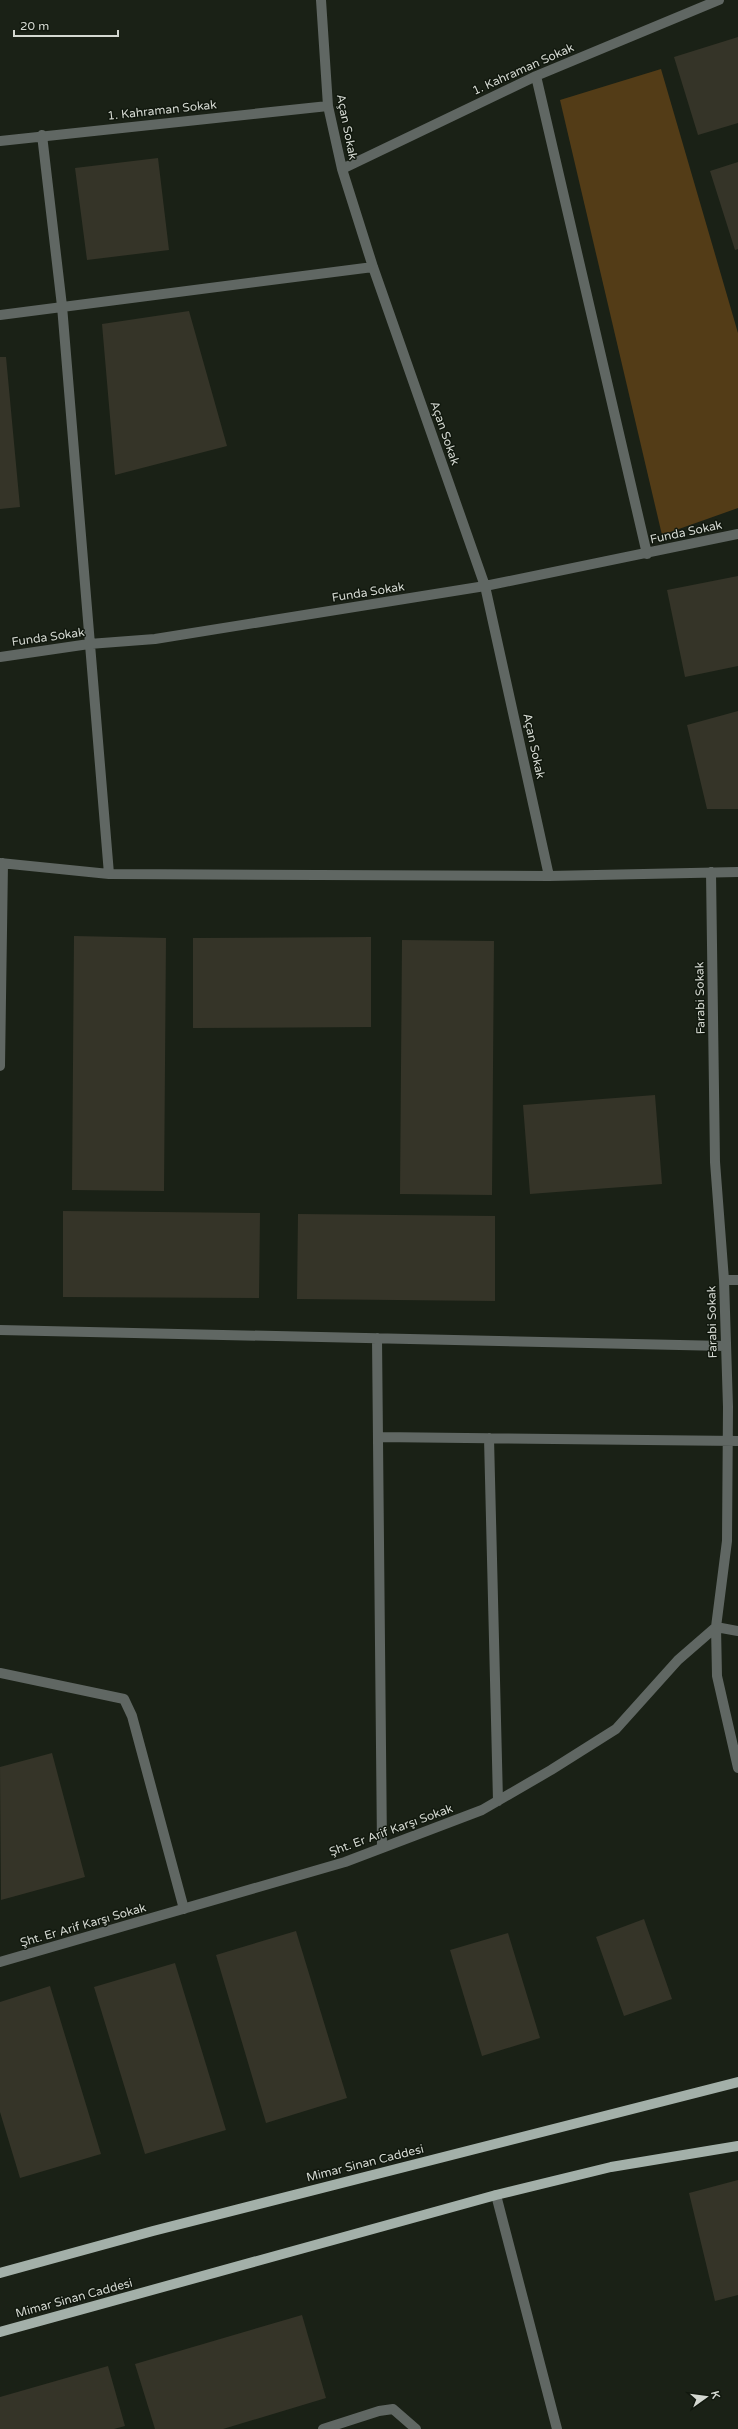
<svg xmlns="http://www.w3.org/2000/svg" width="738" height="2429" font-family="'Varela Round',sans-serif">
  <rect width="100%" height="100%" fill="#1a2116"/>
  <!-- green -->
  <path fill="#533c17" d="M661,69L738,333V508L662,535L560,100Z"/>
  <!-- building -->
  <path fill="#353428" d="M738,37V123L698,135L674,57Z
    M158,158L169,250L87,260L75,168Z
    M738,162V249L735,250L710,171Z
    M189,311L227,446L115,475L102,324Z
    M0,357H6L20,507L0,509Z
    M738,576V666L685,677L667,590Z
    M738,711V809H707L687,725Z
    M74,936L166,938L164,1191L72,1190Z
    M371,937V1027L193,1028V938Z
    M402,940L494,941L492,1195L400,1194Z
    M655,1095L662,1184L530,1194L523,1105Z
    M63,1211L260,1213L259,1298L63,1297Z
    M298,1214L495,1216V1301L297,1299Z
    M52,1753L85,1877L1,1900L0,1767Z
    M644,1919L672,1999L624,2016L596,1937Z
    M296,1931L347,2098L266,2123L216,1955Z
    M508,1933L540,2038L482,2056L450,1950Z
    M175,1963L226,2130L145,2154L94,1987Z
    M50,1986L101,2154L20,2178L0,2112V2002Z
    M738,2180V2295L715,2301L689,2193Z
    M302,2315L326,2398L223,2429H155L135,2364Z
    M108,2366L125,2426L114,2429H0V2397Z"/>
  <g fill="none" stroke-linecap="round" stroke-linejoin="round">
    <!-- minor -->
    <path stroke="#606763" stroke-width="10" d="M321,0L328,106L342,169L373,267L485,586L549,876
      M536,76L647,554
      M42,135L62,306L109,874
      M0,141L328,106
      M342,169L536,76L719,0
      M0,315L373,267
      M0,657L89,644L155,639L485,586L738,534
      M0,863L109,874L549,876L738,872
      M711,872L715,1162L724,1280L728,1407L727,1541L716,1627L717,1676L738,1768
      M0,1066L3,863
      M724,1280H738
      M0,1330L725,1346
      M377,1338L382,1848
      M378,1437L738,1441
      M489,1438L498,1801
      M0,1673L124,1699L132,1716L184,1909
      M0,1962L345,1862L482,1810L551,1770L616,1729L678,1660L716,1627L738,1631
      M496,2195L557,2429
      M323,2429L379,2411L393,2409L416,2429"/>
    <!-- major -->
    <path stroke="#a3b0a9" stroke-width="10" d="M0,2273L153,2231L738,2082
      M0,2332L496,2195L611,2167L738,2146"/>
  </g>
  <g text-anchor="middle" stroke-width="3" stroke-linejoin="round" paint-order="stroke">
    <!-- street labels -->
    <g font-size="12" fill="#d4d8d1" stroke="#11180e">
      <text transform="translate(523 69) rotate(-24)" y="4">1. Kahraman Sokak</text>
      <text transform="translate(162 110) rotate(-6)" y="4">1. Kahraman Sokak</text>
      <text transform="translate(347 127) rotate(79)" y="4">Açan Sokak</text>
      <text transform="translate(445 433) rotate(71)" y="4">Açan Sokak</text>
      <text transform="translate(686 532) rotate(-12)" y="4">Funda Sokak</text>
      <text transform="translate(368 592) rotate(-9)" y="4">Funda Sokak</text>
      <text transform="translate(48 637) rotate(-8)" y="4">Funda Sokak</text>
      <text transform="translate(534 746) rotate(78)" y="4">Açan Sokak</text>
      <text transform="translate(700 998) rotate(-91)" y="4">Farabi Sokak</text>
      <text transform="translate(712 1322) rotate(-91)" y="4">Farabi Sokak</text>
      <text transform="translate(391 1830) rotate(-20)" y="4">Şht. Er Arif Karşı Sokak</text>
      <text transform="translate(83 1925) rotate(-16)" y="4">Şht. Er Arif Karşı Sokak</text>
      <text transform="translate(365 2163) rotate(-14)" y="4">Mimar Sinan Caddesi</text>
      <text transform="translate(74 2298) rotate(-15)" y="4">Mimar Sinan Caddesi</text>
    </g>
  </g>
  <!-- north arrow -->
  <g transform="translate(706 2397) rotate(76)" stroke="#11180e" stroke-width="3" paint-order="stroke">
  <path d="M0-3L7 15L0 10L-7 15Z" fill="#d4d8d1"/>
  <text y="-6" font-size="11" font-weight="bold" text-anchor="middle" fill="#d4d8d1">K</text>
  </g>
  <!-- scale -->
  <path d="M14 30v6h104v-6" fill="none" stroke="#d4d8d1" stroke-width="2"/>
  <text x="20" y="30" font-size="12" fill="#d4d8d1" stroke="#11180e" stroke-width="3" paint-order="stroke">20 m</text>
</svg>
